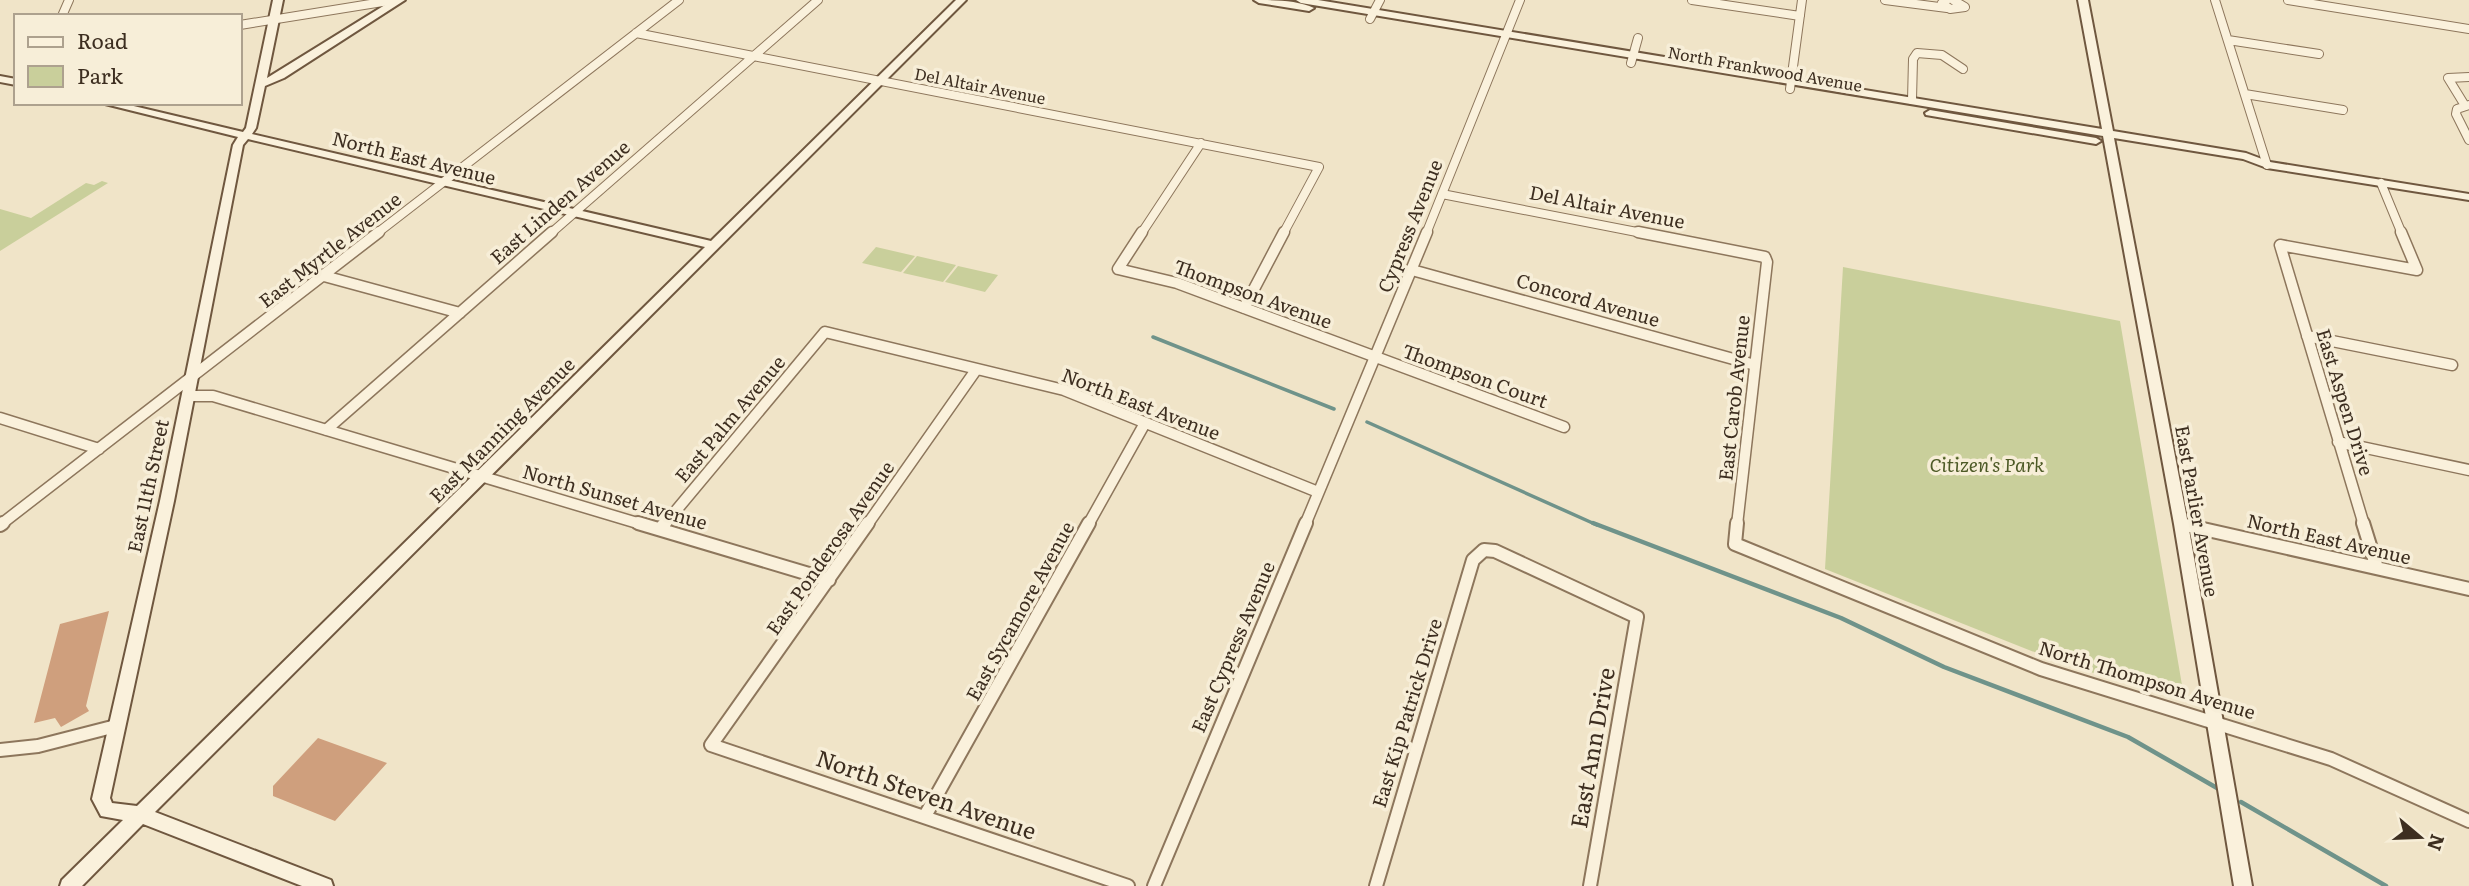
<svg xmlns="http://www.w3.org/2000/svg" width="2469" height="886" font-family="Literata,serif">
  <rect width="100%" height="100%" fill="#f0e4c8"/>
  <!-- green -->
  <path fill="#c9cf9b" d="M102,181L108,183L0,251V209L31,218L86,183L94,185Z
    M876,247L915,256L901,272L862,263Z
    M917,256L956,265L943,282L903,273Z
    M958,266L998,275L985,292L945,282Z
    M1843,267L2120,321L2183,691L2181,695L2171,696L2067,665L1825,569Z"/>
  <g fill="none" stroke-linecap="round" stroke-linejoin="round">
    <!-- stream-far1 -->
    <path stroke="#6f938a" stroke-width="3.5" d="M1153,337L1334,409
      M1367,422L1597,525"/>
    <!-- stream -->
    <path stroke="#6f938a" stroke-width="4.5" d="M1593,523L1841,618L1944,667L2128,737L2217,788
      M2241,802L2386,886"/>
  </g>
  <!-- building -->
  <path fill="#cf9f7d" d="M109,611L86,706L89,711L61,727L55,718L34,723L60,624Z
    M318,738L387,763L335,821L273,796V786Z"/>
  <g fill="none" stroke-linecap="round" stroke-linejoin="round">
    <defs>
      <path id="street-far2" d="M1692,0L1800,16
        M1885,0L1947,8
        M1947,0L1942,3L1950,9L1965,7L1953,0
        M2215,0L2267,165
        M2288,0L2469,29
        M62,16L69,0
        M1370,19L1380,0
        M240,25L395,0
        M636,33L1319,167L1283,234
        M2228,40L2319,54
        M1631,63L1638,38
        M1790,89L1802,0
        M2245,94L2343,110
        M1912,100L1913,59L1917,53L1942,55L1963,69
        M2464,104L2448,78L2469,77
        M2469,105L2457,109L2456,114L2469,140
        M2381,183L2402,234
        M1442,194L1647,234
        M376,234L679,0
        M550,234L818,0
        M1141,234L1201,143
        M1426,234L1520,0"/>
      <path id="street-far1" d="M1142,232L1118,269L1177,283L1564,427
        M1638,232L1765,257L1767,262L1737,525
        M2401,232L2417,270
        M1412,270L1755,365
        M324,276L460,313
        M1244,308L1284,232
        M2307,336L2452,365
        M187,396H213L644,525
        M0,418L99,449
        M326,430L552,232
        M2338,442L2469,470
        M2181,524L2184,525
        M0,525L379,232
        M664,525L825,332L1064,390L1318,492
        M867,525L976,370
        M1088,525L1145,423
        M1305,525L1427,232
        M2364,525L2280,245L2417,270"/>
      <path id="street" d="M638,523L829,580
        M868,523L711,745L1128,886
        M1737,523L1735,544L2041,669L2331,759L2469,821
        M2363,523L2377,568
        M2181,524L2469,589
        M0,525L3,523
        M661,528L665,523
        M0,750L38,746L116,726
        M925,816L1089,523
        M1154,886L1306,523
        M1376,886L1473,560L1484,550L1495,551L1637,617L1590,886"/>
      <path id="secondary" d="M273,0H283L267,78L393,0H405L284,78L265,86L256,128L252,134L711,241L956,0H966L155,812L331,880L333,886H302L143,824L82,886H60L62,880L123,820L101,816L92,799L160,501L233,145L238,137L101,103H121L243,132L246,128ZM248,139L705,247L137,806L112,803L110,798L174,501L243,145Z
        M1254,0C1273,0 1298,0 1314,8L1309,11L1259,3Z
        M1296,0H1318L2102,129L2078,0H2088L2113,131L2246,153L2270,162L2469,194V200L2267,168L2243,159L2114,138L2188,524L2252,886H2234L2174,524L2103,136L1301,3Z
        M0,76L16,79V85L0,82Z
        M1930,110L2096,138L2101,141L2096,144L1926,115L1925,113Z"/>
    </defs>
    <!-- street-far2 casing -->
    <use href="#street-far2" stroke="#8d765c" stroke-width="10"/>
    <!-- street-far1 casing -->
    <use href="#street-far1" stroke="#8d765c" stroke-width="13"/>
    <!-- street casing -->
    <use href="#street" stroke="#8d765c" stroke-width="16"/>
    <!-- secondary casing -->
    <use href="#secondary" stroke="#6f573f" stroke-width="4"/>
    <!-- street-far2 -->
    <use href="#street-far2" stroke="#faf1dc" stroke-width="8"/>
    <!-- street-far1 -->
    <use href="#street-far1" stroke="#faf1dc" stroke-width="10"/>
    <!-- street -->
    <use href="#street" stroke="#faf1dc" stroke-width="12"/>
    <!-- secondary -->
    <use href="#secondary" fill="#faf1dc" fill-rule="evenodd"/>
  </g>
  <g text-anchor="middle" stroke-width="7" stroke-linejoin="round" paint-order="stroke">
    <!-- far-street labels -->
    <g font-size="16" fill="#3d2e20" stroke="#f7eed8">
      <text transform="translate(1765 69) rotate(10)" y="6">North Frankwood Avenue</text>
      <text transform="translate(980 86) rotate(11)" y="6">Del Altair Avenue</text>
    </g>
    <!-- street labels -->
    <g font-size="19" fill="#3d2e20" stroke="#f7eed8">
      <text transform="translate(414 158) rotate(14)" y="7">North East Avenue</text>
      <text transform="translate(560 202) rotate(-41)" y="7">East Linden Avenue</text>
      <text transform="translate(1607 207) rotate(11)" y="7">Del Altair Avenue</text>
      <text transform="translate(1410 226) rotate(-68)" y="7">Cypress Avenue</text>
      <text transform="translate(330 250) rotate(-38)" y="7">East Myrtle Avenue</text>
      <text transform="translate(1253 294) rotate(20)" y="7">Thompson Avenue</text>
      <text transform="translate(1588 300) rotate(16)" y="7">Concord Avenue</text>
      <text transform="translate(1475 376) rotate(20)" y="7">Thompson Court</text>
      <text transform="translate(1734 398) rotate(-84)" y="7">East Carob Avenue</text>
      <text transform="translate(2345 402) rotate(73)" y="7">East Aspen Drive</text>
      <text transform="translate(1141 404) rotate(21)" y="7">North East Avenue</text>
      <text transform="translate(730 419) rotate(-50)" y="7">East Palm Avenue</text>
      <text transform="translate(502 430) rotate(-45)" y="7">East Manning Avenue</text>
      <text transform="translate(148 486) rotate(-78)" y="7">East 11th Street</text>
      <text transform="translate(615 497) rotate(16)" y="7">North Sunset Avenue</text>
      <text transform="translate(2197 511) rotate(80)" y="7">East Parlier Avenue</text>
      <text transform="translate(2329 539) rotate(13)" y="7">North East Avenue</text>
      <text transform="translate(830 548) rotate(-55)" y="7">East Ponderosa Avenue</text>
      <text transform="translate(1020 611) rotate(-61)" y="7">East Sycamore Avenue</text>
      <text transform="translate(1233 647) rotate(-67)" y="7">East Cypress Avenue</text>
      <text transform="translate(2147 680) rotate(17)" y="7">North Thompson Avenue</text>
      <text transform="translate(1407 713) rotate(-73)" y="7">East Kip Patrick Drive</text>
    </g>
    <!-- park labels -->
    <g font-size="19" font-style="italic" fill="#4d5a26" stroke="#f7eed8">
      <text x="1987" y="472">Citizen's Park</text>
    </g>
    <!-- near-street labels -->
    <g font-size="23" fill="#3d2e20" stroke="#f7eed8">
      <text transform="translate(1593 748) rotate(-80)" y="8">East Ann Drive</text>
      <text transform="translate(926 795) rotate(19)" y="8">North Steven Avenue</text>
    </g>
  </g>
  <!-- legend -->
  <rect x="14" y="14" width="228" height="91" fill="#f7eed8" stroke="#ada18e" stroke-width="2"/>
  <rect x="28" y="37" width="35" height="10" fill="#faf1dc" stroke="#ada18e" stroke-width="2"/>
  <text x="77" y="49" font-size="21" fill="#3d2e20">Road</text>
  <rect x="28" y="66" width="35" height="21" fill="#c9cf9b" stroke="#ada18e" stroke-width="2"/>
  <text x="77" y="84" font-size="21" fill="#3d2e20">Park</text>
  <!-- north arrow -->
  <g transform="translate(2420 837) rotate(109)" stroke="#f7eed8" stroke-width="5" paint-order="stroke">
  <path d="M0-5L12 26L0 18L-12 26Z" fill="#3d2e20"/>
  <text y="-10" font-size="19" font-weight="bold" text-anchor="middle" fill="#3d2e20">N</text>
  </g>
</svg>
